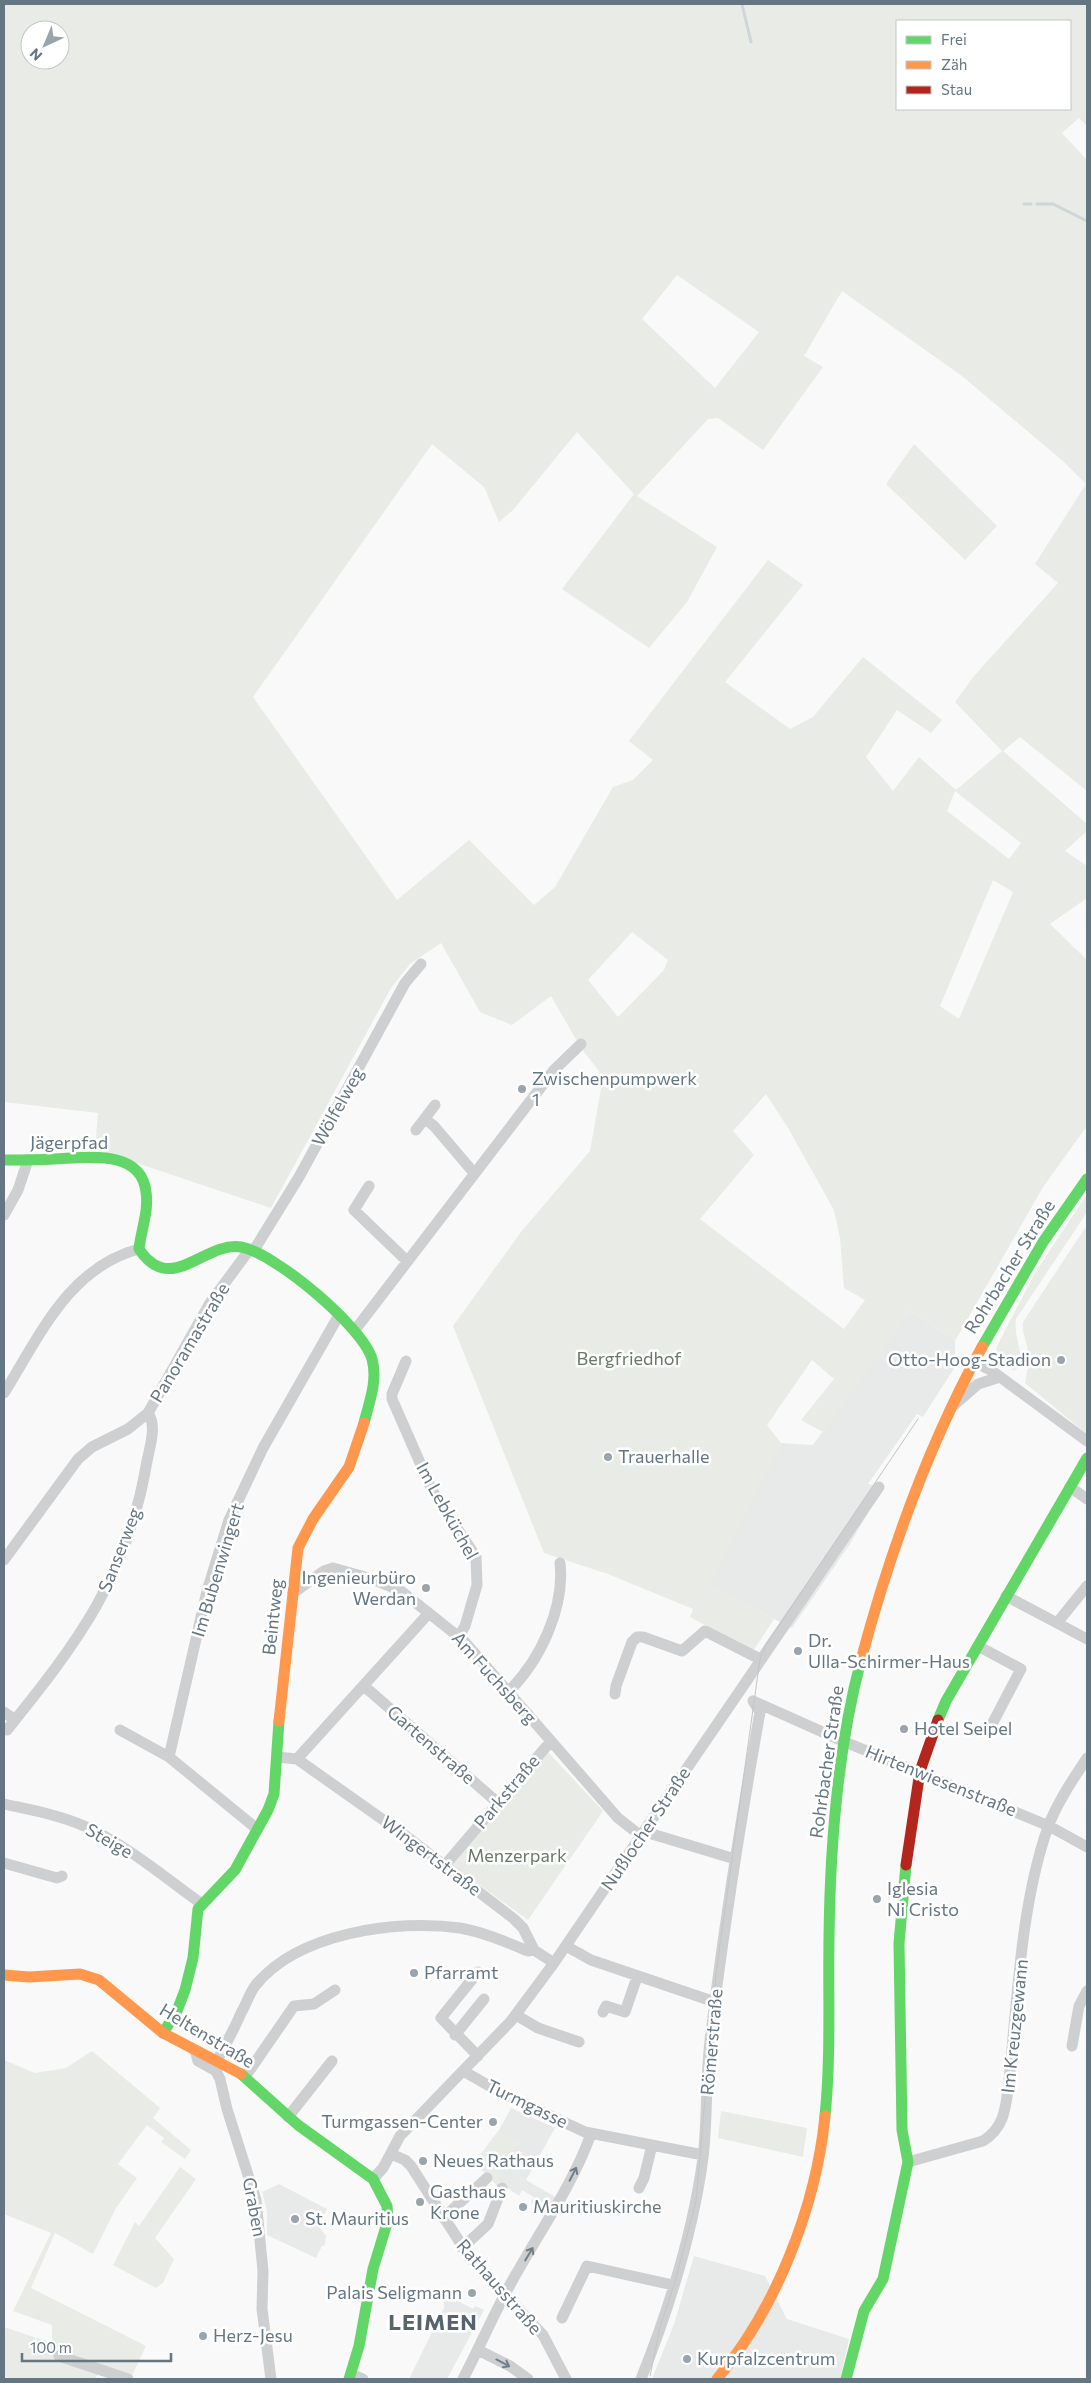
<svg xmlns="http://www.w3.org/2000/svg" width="1091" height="2383" font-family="Commissioner,sans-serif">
  <rect width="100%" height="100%" fill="#f9f9f9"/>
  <!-- built -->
  <path fill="#e8e9e9" d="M910,1310L955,1341V1367L923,1417L917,1414L868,1484L883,1487L850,1544L792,1628L710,1586L781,1443L813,1445Z
    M511,2108L555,2128L526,2180L557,2198L549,2213L531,2202L534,2197L522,2190L519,2196L481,2169L487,2163L481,2154L499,2130Z
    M279,2184L327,2209L319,2227L326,2236L325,2245L322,2246L316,2258L267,2235V2211L262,2192Z
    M694,2256L765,2276L787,2319L849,2339L840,2379H652L674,2324Z
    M444,2290L459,2297L458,2301L473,2309L475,2306L484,2310L447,2379H409L444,2308Z"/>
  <!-- green -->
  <path fill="#e8ebe6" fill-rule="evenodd" d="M4,4H1087V126L1079,118L1062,133L1087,160V791L1020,737L1003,751L1087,824V831L1065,851L1087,866V898L1050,924L1087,960V1126L1043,1187L955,1341L910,1310L823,1432L801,1420L834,1379L812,1360L767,1425L781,1443L711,1586L774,1619L753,1651L690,1617L693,1609L608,1574L544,1553L453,1326L521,1232L590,1151L601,1089L599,1071L581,1048L551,996L512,1025L480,1012L441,943L410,964L391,988L271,1208L95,1149L98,1113L4,1102ZM897,21H1070V109H897ZM30,30H60V60H30ZM677,275L759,332L715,388L642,319ZM842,291L962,376L1063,461L1086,484L1035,564L1058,583L974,676L955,702L1002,751L956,790L919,757L893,791L866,757L897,710L931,733L942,720L863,657L813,717L790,729L725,682L803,585L768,560L629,741L653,760L633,780L613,787L555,887L534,905L469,840L397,900L253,697L432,444L484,487L499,522L513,510L577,432L634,494L562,589L649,648L687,602L717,547L637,496L708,419L718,418L763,450L823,367L804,356ZM955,791L1021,843L1009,859L947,811ZM993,880L1013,892L959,1019L940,1006ZM632,932L668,960L664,970L618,1017L588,980ZM766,1094L788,1128L834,1210L840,1238L844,1288L865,1300L844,1329L700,1219L754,1155L733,1131Z
    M914,444L997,526L965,560L886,484Z
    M1087,1194V1212L1016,1319C1014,1333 1020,1348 1022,1363L1014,1371L998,1357L996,1348L1035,1273Z
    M1087,1225V1434L1025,1383C1028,1370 1029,1359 1027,1346C1025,1337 1022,1332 1023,1322Z
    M547,1751L603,1811L528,1920L451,1864Z
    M92,2051L160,2108L153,2118L191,2150L185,2159L161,2142L164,2138L147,2125L118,2164L137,2178L116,2208L93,2254L55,2233L31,2288L146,2346L131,2378L101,2371L94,2379H4V2327L52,2343V2325L13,2311L51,2233L4,2214V2060L35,2073L66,2068Z
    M721,2111L807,2128L803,2157L718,2138Z
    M499,2130L522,2143C499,2156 501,2164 499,2188L481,2169L487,2163L481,2154Z
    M180,2167L196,2179L155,2238L174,2259L163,2283L156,2288L113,2265L135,2222L139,2226Z"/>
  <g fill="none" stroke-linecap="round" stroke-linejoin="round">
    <!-- stream -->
    <path stroke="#ced6d9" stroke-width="3" d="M742,4L751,42
      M1024,204H1031
      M1037,204H1053L1087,221"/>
    <!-- street -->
    <path stroke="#cecfd0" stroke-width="11" d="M425,1119L434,1126L474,1173
      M416,1130L435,1105
      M369,1186L354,1210L407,1261
      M4,1215L18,1190L28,1160
      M254,1250L299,1177L405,983L421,964
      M355,1330L554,1070L581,1044
      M406,1361L392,1394V1399L432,1490L476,1557L477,1585L465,1626L459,1636
      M973,1361L992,1371L1087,1441
      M4,1393C39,1337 69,1267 139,1249
      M955,1404L978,1384L1000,1377
      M1070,1487L1087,1499
      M4,1560L78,1459L92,1447L128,1429L148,1413L210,1303L250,1249
      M293,1593L324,1571L333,1568L372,1579L401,1591L464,1641L618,1818L641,1836
      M1006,1596L1057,1623L1087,1586
      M1057,1623L1087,1639
      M978,1646L1021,1669L990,1728
      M364,1686L498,1803
      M508,1692C540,1661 565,1608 560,1563
      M615,1694L616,1686L632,1642L637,1637H643L682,1651L705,1631L760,1659
      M753,1701L845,1742L1049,1826L1087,1847
      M4,1712L15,1720
      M7,1730C78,1642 128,1576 147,1461C150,1446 157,1426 148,1413
      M120,1730L169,1757L207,1591L229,1520L263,1448L339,1315
      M169,1757L257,1829
      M277,1757L297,1759L429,1613
      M297,1759L406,1836L514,1919L523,1928L534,1950L554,1963
      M4,1804C31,1810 59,1815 84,1826C127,1845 164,1877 202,1904
      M646,1830L652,1834L735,1859
      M4,1863L57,1878L62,1876
      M445,1865L551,1741
      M566,1946L591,1960L715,2002
      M478,1972L441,2018L478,2056
      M603,2012L606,2006L625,2012L637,1977
      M516,2015L538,2028L579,2042
      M455,2035L484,1999
      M1072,2046L1079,2006L1087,1991
      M195,2050L198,2061L216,2071L220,2079L227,2109L256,2200L263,2271L262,2309L271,2379
      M217,2061C225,2045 234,2030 241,2013C246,2005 249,1994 255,1986C297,1933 396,1919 460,1928C483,1932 506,1942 528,1951L534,1950
      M465,2072L505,2095L585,2132L703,2155
      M245,2077L294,2006L314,2004L335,1990
      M288,2117L332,2061
      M391,2154L405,2160L411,2166L470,2258L543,2335L566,2379
      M908,2162L983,2141C1003,2128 1005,2112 1008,2090C1017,2007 1020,1906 1048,1827C1057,1803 1073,1779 1087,1758
      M373,2179L383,2168L400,2136L511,2021L554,1963L879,1487
      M639,2188L644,2178L652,2145
      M443,2218L487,2178
      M462,2248L488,2224L502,2188
      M562,2318L587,2266L673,2285
      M478,2350L510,2366L528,2379
      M59,2356L128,2379
      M351,2374L363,2379
      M463,2379C477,2352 490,2323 504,2296C532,2242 570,2192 591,2134
      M641,2379C669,2309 693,2232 703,2158C708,2116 705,2074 711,2033C724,1926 741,1819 760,1712L753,1701"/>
    <!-- fast -->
    <path stroke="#63d668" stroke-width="11" d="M4,1160C21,1160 37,1160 54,1159C85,1158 141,1148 146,1192C149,1211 141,1230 139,1249C171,1297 204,1241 241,1247C275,1253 363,1327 372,1359C378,1380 369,1403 364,1423
      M982,1347L1043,1242L1087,1179
      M938,1720L946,1701L1087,1458
      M163,2033L177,2011L185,1990L193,1958L198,1909L235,1870L268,1810L274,1794L279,1721
      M241,2074L298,2125L373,2179L387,2206L388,2220L373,2269L359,2346L349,2379
      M825,2116C831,2057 828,1998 829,1938C830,1846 837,1750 861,1660
      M846,2379L864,2311L883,2279L908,2162L902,2130L899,1943L906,1865"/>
    <!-- slow -->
    <path stroke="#ff974d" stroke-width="11" d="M861,1660C890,1551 928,1446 982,1347
      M279,1721L298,1548L313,1519L349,1467L364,1423
      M4,1975L29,1977L80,1974L99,1980L163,2033L241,2074
      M717,2379C776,2309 816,2207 825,2116"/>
    <!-- jam -->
    <path stroke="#b3261e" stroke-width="11" d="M906,1865L920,1771L938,1720"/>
    <!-- tram -->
    <path stroke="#c3c5c6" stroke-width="1" d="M650,2376L660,2327L675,2282L696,2201L716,1974L760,1659L767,1643L918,1419"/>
  </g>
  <!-- one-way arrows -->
  <defs><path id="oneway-shaft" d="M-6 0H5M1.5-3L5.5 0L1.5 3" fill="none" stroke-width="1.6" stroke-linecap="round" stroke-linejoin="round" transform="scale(1.25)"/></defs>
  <g stroke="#707f8b">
    <use href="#oneway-shaft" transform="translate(573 2174) rotate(-63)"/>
    <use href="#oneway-shaft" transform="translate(529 2254) rotate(-59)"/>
    <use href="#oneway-shaft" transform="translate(503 2363) rotate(28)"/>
  </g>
  <!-- markers -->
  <g fill="#99a4ac" stroke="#fff" stroke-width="2">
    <circle cx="522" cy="1089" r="5"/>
    <circle cx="1061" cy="1360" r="5"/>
    <circle cx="608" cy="1457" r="5"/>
    <circle cx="426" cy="1588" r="5"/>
    <circle cx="798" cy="1651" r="5"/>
    <circle cx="904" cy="1729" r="5"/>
    <circle cx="877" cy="1899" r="5"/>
    <circle cx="414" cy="1973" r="5"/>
    <circle cx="493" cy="2122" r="5"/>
    <circle cx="423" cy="2161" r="5"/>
    <circle cx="420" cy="2202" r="5"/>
    <circle cx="523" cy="2207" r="5"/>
    <circle cx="295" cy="2219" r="5"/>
    <circle cx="472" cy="2293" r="5"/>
    <circle cx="203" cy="2336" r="5"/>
    <circle cx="687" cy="2359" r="5"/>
  </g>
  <g text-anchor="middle" stroke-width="5" stroke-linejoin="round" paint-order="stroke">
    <!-- poi labels -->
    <g font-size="18" fill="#657683" stroke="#fff" text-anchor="start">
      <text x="532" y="1085">Zwischenpumpwerk<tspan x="532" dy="21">1</tspan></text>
      <text x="1051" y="1366" text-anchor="end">Otto-Hoog-Stadion</text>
      <text x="618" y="1463">Trauerhalle</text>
      <text x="416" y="1584" text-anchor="end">Ingenieurbüro<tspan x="416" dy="21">Werdan</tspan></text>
      <text x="808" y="1647">Dr.<tspan x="808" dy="21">Ulla-Schirmer-Haus</tspan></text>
      <text x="914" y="1735">Hotel Seipel</text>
      <text x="887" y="1895">Iglesia<tspan x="887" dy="21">Ni Cristo</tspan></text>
      <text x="424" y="1979">Pfarramt</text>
      <text x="483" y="2128" text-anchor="end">Turmgassen-Center</text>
      <text x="433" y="2167">Neues Rathaus</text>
      <text x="430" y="2198">Gasthaus<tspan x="430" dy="21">Krone</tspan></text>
      <text x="533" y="2213">Mauritiuskirche</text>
      <text x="305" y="2225">St. Mauritius</text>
      <text x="462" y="2299" text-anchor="end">Palais Seligmann</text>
      <text x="213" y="2342">Herz-Jesu</text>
      <text x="697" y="2365">Kurpfalzcentrum</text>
    </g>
    <!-- street labels -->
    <g font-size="18" fill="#657683" stroke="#fff">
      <text transform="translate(338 1107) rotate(-61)" y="6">Wölfelweg</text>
      <text x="69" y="1149">Jägerpfad</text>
      <text transform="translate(1010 1267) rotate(-58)" y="6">Rohrbacher Straße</text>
      <text transform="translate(190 1343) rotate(-59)" y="6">Panoramastraße</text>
      <text transform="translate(447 1511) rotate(61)" y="6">Im Lebküchel</text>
      <text transform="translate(120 1550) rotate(-69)" y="6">Sanserweg</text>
      <text transform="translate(218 1570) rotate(-73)" y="6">Im Bubenwingert</text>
      <text transform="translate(273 1617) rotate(-84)" y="6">Beintweg</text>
      <text transform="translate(494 1678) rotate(48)" y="6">Am Fuchsberg</text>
      <text transform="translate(431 1745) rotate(41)" y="6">Gartenstraße</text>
      <text transform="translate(827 1762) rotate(-82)" y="6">Rohrbacher Straße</text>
      <text transform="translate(941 1781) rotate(22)" y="6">Hirtenwiesenstraße</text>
      <text transform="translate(507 1792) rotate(-50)" y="6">Parkstraße</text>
      <text transform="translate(646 1829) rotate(-56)" y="6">Nußlocher Straße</text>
      <text transform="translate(109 1841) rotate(30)" y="6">Steige</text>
      <text transform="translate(431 1856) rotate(37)" y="6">Wingertstraße</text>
      <text transform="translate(1015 2026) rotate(-84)" y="6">Im Kreuzgewann</text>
      <text transform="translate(207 2036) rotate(31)" y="6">Heltenstraße</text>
      <text transform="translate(712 2042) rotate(-85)" y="6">Römerstraße</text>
      <text transform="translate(527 2104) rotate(26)" y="6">Turmgasse</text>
      <text transform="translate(254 2207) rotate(79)" y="6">Graben</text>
      <text transform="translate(499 2287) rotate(49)" y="6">Rathausstraße</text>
    </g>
    <!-- park labels -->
    <g font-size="18" fill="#687a64" stroke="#fff">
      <text x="629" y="1365">Bergfriedhof</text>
      <text x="517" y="1862">Menzerpark</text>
    </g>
    <!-- district labels -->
    <g font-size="22" font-weight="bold" letter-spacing="1" fill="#57646e" stroke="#fff">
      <text x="433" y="2330">LEIMEN</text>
    </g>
  </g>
  <!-- border -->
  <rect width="1091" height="2383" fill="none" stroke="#657683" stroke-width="10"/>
  <!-- legend -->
  <rect x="896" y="20" width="175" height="90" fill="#ffffff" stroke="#c1c8cd"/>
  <rect x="906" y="36" width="25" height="8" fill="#63d668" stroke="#c1c8cd"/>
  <text x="941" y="45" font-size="15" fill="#657683">Frei</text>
  <rect x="906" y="61" width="25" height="8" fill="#ff974d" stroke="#c1c8cd"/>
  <text x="941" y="70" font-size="15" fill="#657683">Zäh</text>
  <rect x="906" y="86" width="25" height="8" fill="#b3261e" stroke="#c1c8cd"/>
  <text x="941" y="95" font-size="15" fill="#657683">Stau</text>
  <!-- north arrow -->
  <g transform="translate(45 45) rotate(224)"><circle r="24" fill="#ffffff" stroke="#c1c8cd"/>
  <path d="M0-4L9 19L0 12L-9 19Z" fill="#99a4ac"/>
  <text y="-8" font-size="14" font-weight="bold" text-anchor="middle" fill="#657683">N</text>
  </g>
  <!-- scale -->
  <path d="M22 2353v8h149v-8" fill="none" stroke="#657683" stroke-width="2.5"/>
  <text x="30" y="2353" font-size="15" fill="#657683" stroke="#ffffff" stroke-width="4" paint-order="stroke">100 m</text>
</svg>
